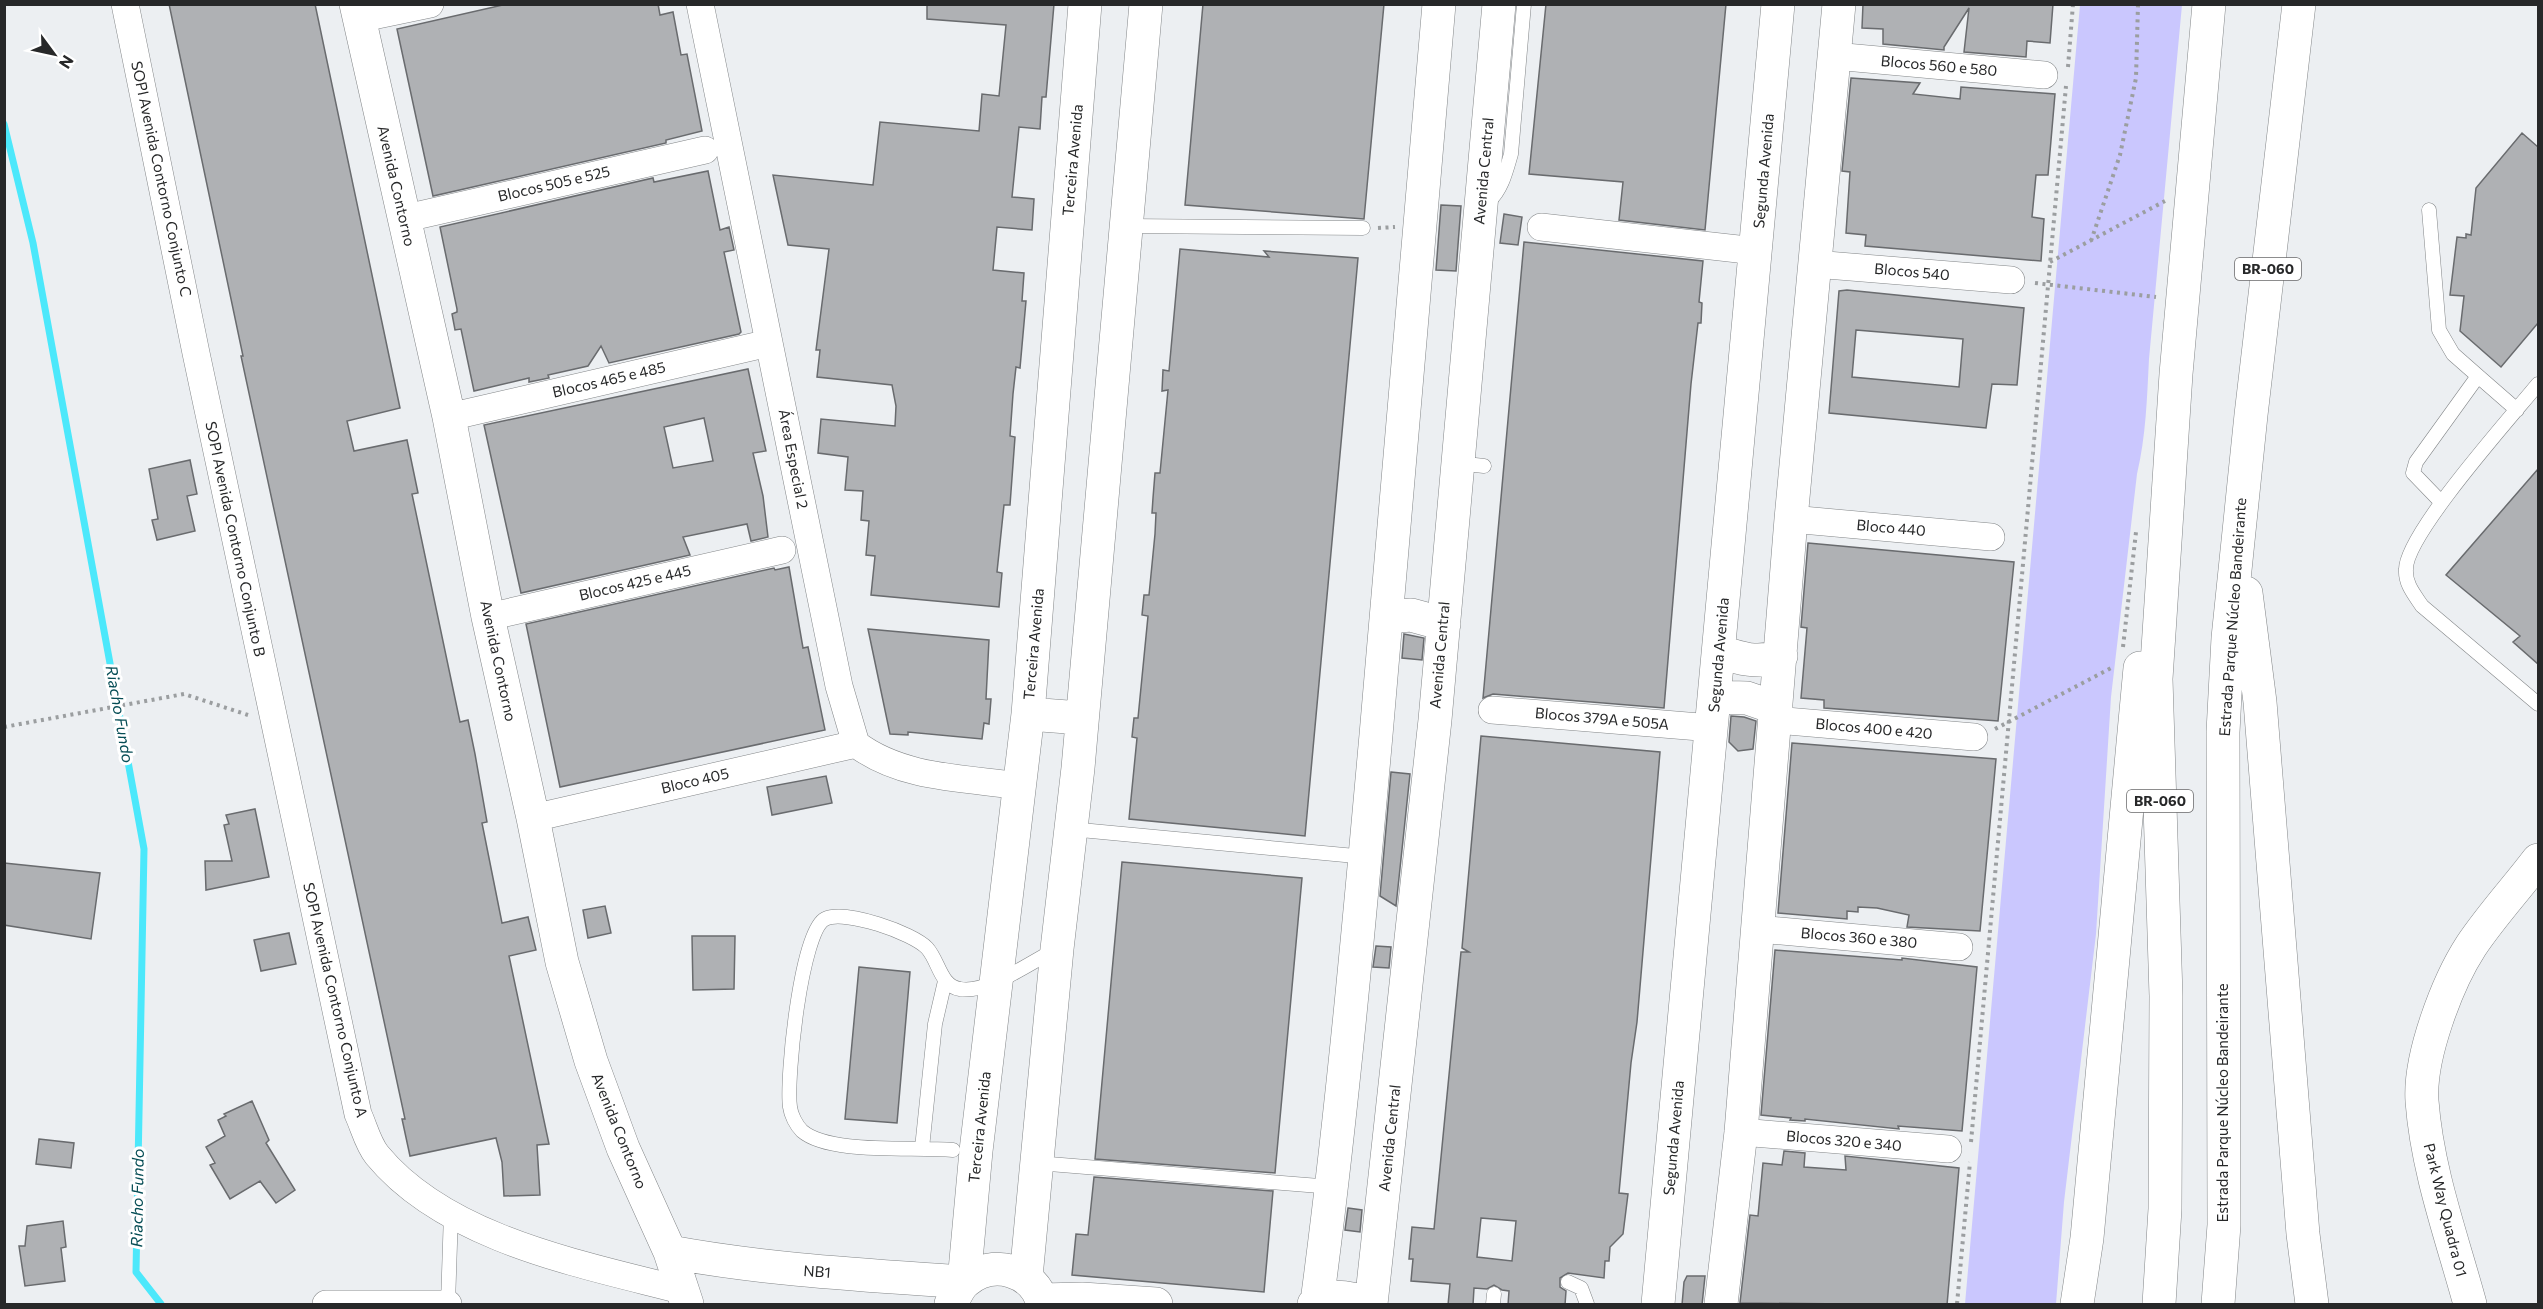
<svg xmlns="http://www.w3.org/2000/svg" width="2543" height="1309" font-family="Commissioner,sans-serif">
  <rect width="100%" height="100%" fill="#eceff2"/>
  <!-- green -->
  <path fill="#cac7fe" d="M2080,5H2182L2149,359C2147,398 2146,436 2137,474L2111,697L2096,934L2064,1202L2056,1304H1965Z"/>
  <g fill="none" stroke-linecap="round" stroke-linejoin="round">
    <!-- stream -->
    <path stroke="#4ce8fb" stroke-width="7" d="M4,124L33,243L144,849L136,1272L161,1304"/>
  </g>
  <!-- building -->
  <path fill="#afb1b4" stroke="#696b6e" stroke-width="1.5" fill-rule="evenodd" d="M169,4H315L400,408L347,421L354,451L407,440L418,493L412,494L460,722L468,720L475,754L487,822L482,823L502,923L528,917L536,950L509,956L549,1144L537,1145L540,1195L504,1196L502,1162L496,1138L410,1156L402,1119H405L241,356H243Z
    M507,4H658L660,15L673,12L681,55L687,54L702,131L666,140V143L433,196L397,29Z
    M927,4H1054L1046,97H1042L1040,129L1019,127L1012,197L1034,199L1032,230L997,227L993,270L1024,273L1022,301H1026L1020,368L1016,367L1013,394L1010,436L1015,437L1010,505H1004L997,572L1002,573L999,607L871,595L875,556L866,555L869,521L861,520L863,491L845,490L848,457L818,453L821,419L895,426L896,406L892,385L817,377L820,350H816L829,249L788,245L773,175L873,185L880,122L979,131L982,94L999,96L1006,25L927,19Z
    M1203,4H1384L1364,219L1185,205Z
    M1546,4H1726L1705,230L1619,220L1623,182L1529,174Z
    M1863,4H2053L2050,43L2027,41L2026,57L1964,52L1969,8L1944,47V50L1883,44V29L1862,28Z
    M1851,78L1920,83L1913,94L1960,99L1961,87L2055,94L2048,175H2036L2032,217L2044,219L2041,261L1865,246L1866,235L1846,233L1850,172L1842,171Z
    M2522,133L2538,147V323L2501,367L2460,331L2464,296L2450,295L2457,237L2466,238V234L2471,235L2476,188Z
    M708,171L720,230L729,227L734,250L724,252L741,332L739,334L609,363L601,346L588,366L548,375L549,378L529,382V378L474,391L461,329L455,330L452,314L457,312V309L440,227L653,178L654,182Z
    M1441,205L1461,206L1456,271L1436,270Z
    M1504,214L1522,217L1518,245L1500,243Z
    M1524,242L1703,261L1699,302L1702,303L1701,323H1698L1691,384L1664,708L1493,694L1483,698Z
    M1180,249L1269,257L1264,251L1358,258L1305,836L1129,819L1137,738L1132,737L1134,718H1138L1148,616L1142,615L1144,595H1149L1155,534L1156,513H1152L1153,498L1155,473H1160L1168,390L1162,391L1163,370L1169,371Z
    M1847,290L2024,308L2017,385L1992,384L1986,428L1829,413L1839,291ZM1856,330L1963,339L1959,387L1852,377Z
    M748,369L766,451L753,453L763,496L768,537L751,541L747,524L683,537L690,555L521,593L484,425ZM704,418L713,461L673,468L664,427Z
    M190,460L197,494L187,496L195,531L157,540L152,520L158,519L149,469Z
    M2538,469V664L2513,642L2520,636L2446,575Z
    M1808,543L2014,562L1998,721L1824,708V700L1801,698L1807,628L1801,627Z
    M789,567L803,648L808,647L825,730L560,787L526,624L774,568L775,570Z
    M868,629L989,640L986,699H991L989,724L984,723L982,739L908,732V735L890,734Z
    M1404,634L1424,638L1422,660L1402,658Z
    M1731,716L1744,717L1756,721L1753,749L1738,751L1729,742Z
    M1481,736L1660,752L1637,1022L1631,1063L1619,1193L1628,1194L1623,1234L1610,1247L1609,1261H1605L1604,1278L1568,1273L1560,1278V1287L1566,1291L1565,1305H1508L1509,1291L1502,1290L1494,1285L1487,1289L1474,1288L1473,1305H1448L1450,1284L1411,1281L1413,1259H1409L1412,1227L1434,1229L1461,952H1469L1462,948ZM1481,1218L1516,1221L1512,1261L1477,1257Z
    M1792,743L1996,759L1980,931L1907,927L1909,915L1877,908L1858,907V912L1847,911V919L1778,913Z
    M1391,772L1410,774L1396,906L1380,896Z
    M826,776L832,803L772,815L767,787Z
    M255,809L269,877L206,890L205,861H232L224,825L229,824L226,815Z
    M1122,862L1302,878L1275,1173L1095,1159Z
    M4,863L100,873L91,939L4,925Z
    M605,906L611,933L588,938L583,910Z
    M289,933L296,964L261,971L254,940Z
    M692,936H735L734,989L693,990Z
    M1376,946L1391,947L1389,968L1373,967Z
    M1775,950L1902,960V958L1977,967L1962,1131L1898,1126L1899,1129L1805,1119V1121L1790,1120L1791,1118L1761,1115Z
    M859,967L910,972L897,1123L845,1119Z
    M252,1101L269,1140L266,1143L295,1190L276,1203L260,1181L230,1199L210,1165L215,1163L206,1147L225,1136L218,1120L226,1116L224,1114Z
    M39,1139L74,1143L71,1168L36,1164Z
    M1784,1151L1805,1153L1804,1167L1846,1170L1845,1156L1959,1168L1947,1305L1740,1303L1750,1215L1758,1216L1763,1163L1782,1165Z
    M1094,1177L1273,1191L1264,1292L1072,1275L1076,1234L1088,1235Z
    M1348,1208L1362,1210L1360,1232L1345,1230Z
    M63,1221L66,1247L61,1248L65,1281L25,1286L19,1246H25L27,1226Z
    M1687,1276H1705L1702,1305H1682L1684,1282Z"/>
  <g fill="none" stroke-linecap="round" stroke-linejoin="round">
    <defs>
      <path id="service" d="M1489,201C1502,189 1506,171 1511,154L1524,4
        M2429,210L2439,330L2453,354L2478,376
        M1127,226L1363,228
        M2538,384C2512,416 2406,534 2406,569C2405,584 2414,594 2422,606L2538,704
        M1457,463L1484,466
        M2441,502L2413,473L2416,462L2478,376L2517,410
        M1070,829L1366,857
        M922,1148L935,1024L945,981
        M953,1150C915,1146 830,1155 802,1131C796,1125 791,1115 790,1107C786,1079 801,931 825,919C845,909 913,933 927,948C939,961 940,986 960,989C987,994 1031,962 1055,950
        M1037,1163L1332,1187
        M1568,1282L1581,1288L1587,1304
        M448,1304L451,1213
        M1493,1304L1494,1294"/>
      <path id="minor" d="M125,4L196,353L358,1114C364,1127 368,1144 377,1155C446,1239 581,1264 681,1290
        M700,4L839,686L856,744C902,779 965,778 1021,786
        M358,19L430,4
        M1834,56L2044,75
        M402,219L705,150
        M1541,227L1756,251
        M1814,264L2011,280
        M449,417L769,343
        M1791,519L1991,537
        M488,617L782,550
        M1492,710L1712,728
        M1775,720L1974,737
        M533,818L856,744
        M1758,929L1959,947
        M1741,1132L1948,1149
        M326,1304H448"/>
      <path id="tertiary" d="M356,4L449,417L488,617L533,818L562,962L591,1061L623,1148L670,1252L687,1304
        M1387,617L1411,615L1444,624
        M1719,651C1740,659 1758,664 1781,656
        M1714,697L1747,698L1776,708
        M1028,714L1081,718
        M670,1252C767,1270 865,1275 964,1282L976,1151L1028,714L1085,4
        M1026,1277L1057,949L1078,768L1146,4
        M1042,1300L1082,1299L1156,1304
        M1317,1302C1342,1114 1359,925 1376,735C1399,492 1419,248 1439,4
        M951,1304C955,1297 959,1286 966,1281C993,1258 1034,1270 1043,1304
        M1314,1304C1330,1294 1350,1297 1367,1304
        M1371,1304L1435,720L1499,4
        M1658,1304L1778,4
        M1721,1304L1741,1132L1791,519L1839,4
        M2470,1304C2452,1238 2427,1170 2422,1101C2419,1057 2447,983 2471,946C2491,916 2516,889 2538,860"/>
      <path id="trunk" d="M2246,593L2260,702L2303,1234L2312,1304
        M2077,1304L2087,1238L2140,668
        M2159,1304L2165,1209L2166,996L2156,679L2176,374L2209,4
        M2218,1304L2224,1225L2223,732L2228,638L2251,415L2299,4"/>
    </defs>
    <!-- service casing -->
    <use href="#service" stroke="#838688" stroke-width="15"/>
    <!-- minor casing -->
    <use href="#minor" stroke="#838688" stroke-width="28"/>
    <!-- tertiary casing -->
    <use href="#tertiary" stroke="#838688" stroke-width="34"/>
    <!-- trunk casing -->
    <use href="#trunk" stroke="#838688" stroke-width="34"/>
    <!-- path -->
    <path stroke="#9b9ea0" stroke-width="4" stroke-dasharray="3 4.5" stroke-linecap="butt" d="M2068,67L2073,4
      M1378,228L1395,227
      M2091,241L2120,155L2136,78L2138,4
      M2050,262L2165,201
      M2035,283L2156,297
      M2123,647L2136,532
      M4,727L184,694L248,715
      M1995,729L2113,667
      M1971,1142L2066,86
      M1957,1304L1970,1162"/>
    <!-- service -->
    <use href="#service" stroke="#fff" stroke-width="14"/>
    <!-- minor -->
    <use href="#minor" stroke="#fff" stroke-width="27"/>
    <!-- tertiary -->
    <use href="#tertiary" stroke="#fff" stroke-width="33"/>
    <!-- trunk -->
    <use href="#trunk" stroke="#fff" stroke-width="33"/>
  </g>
  <g text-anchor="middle" stroke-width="6" stroke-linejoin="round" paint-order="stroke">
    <!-- shield labels -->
    <g fill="#fff" stroke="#686869" stroke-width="1.5">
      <rect x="2235" y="258" width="66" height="22" rx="4.5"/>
      <rect x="2127" y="790" width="66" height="22" rx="4.5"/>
    </g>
    <g font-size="14" font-weight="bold" fill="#272829">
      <text x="2268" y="274">BR-060</text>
      <text x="2160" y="806">BR-060</text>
    </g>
    <!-- street labels -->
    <g font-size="15" fill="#272829" stroke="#fff">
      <text transform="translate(1939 66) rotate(5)" y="5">Blocos 560 e 580</text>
      <text transform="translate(1073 160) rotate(-85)" y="5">Terceira Avenida</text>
      <text transform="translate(1484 171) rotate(-85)" y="5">Avenida Central</text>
      <text transform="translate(1764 171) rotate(-85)" y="5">Segunda Avenida</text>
      <text transform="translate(161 179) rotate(78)" y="5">SOPI Avenida Contorno Conjunto C</text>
      <text transform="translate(554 184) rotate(-13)" y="5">Blocos 505 e 525</text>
      <text transform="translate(396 186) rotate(77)" y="5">Avenida Contorno</text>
      <text transform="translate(1912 272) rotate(5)" y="5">Blocos 540</text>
      <text transform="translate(609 380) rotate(-13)" y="5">Blocos 465 e 485</text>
      <text transform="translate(793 459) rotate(79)" y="5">Área Especial 2</text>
      <text transform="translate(1891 528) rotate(5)" y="5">Bloco 440</text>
      <text transform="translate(235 539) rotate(78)" y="5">SOPI Avenida Contorno Conjunto B</text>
      <text transform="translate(635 583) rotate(-13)" y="5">Blocos 425 e 445</text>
      <text transform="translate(2233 617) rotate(-86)" y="5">Estrada Parque Núcleo Bandeirante</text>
      <text transform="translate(1034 644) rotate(-85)" y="5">Terceira Avenida</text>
      <text transform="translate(1440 655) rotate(-85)" y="5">Avenida Central</text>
      <text transform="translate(1719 655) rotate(-85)" y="5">Segunda Avenida</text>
      <text transform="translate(498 661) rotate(78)" y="5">Avenida Contorno</text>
      <text transform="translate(1602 719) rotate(5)" y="5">Blocos 379A e 505A</text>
      <text transform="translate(1874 729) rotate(5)" y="5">Blocos 400 e 420</text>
      <text transform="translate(695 781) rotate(-13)" y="5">Bloco 405</text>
      <text transform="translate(1859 938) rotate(5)" y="5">Blocos 360 e 380</text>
      <text transform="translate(335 1000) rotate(77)" y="5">SOPI Avenida Contorno Conjunto A</text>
      <text transform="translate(2223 1103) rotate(-90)" y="5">Estrada Parque Núcleo Bandeirante</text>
      <text transform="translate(980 1127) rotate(-84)" y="5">Terceira Avenida</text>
      <text transform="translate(619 1131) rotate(68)" y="5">Avenida Contorno</text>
      <text transform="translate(1390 1138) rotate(-84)" y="5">Avenida Central</text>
      <text transform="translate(1674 1138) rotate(-85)" y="5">Segunda Avenida</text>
      <text transform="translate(1844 1141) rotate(5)" y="5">Blocos 320 e 340</text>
      <text transform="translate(2445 1210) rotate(76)" y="5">Park Way Quadra 01</text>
      <text transform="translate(817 1272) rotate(4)" y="5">NB1</text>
    </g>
    <!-- water labels -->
    <g font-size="16" font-style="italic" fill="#064d55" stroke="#fff">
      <text transform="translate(120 714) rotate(80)" y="6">Riacho Fundo</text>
      <text transform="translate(137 1198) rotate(-89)" y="6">Riacho Fundo</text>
    </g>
  </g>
  <!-- border -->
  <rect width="2543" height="1309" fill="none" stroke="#272829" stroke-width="12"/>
  <!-- north arrow -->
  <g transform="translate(54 54) rotate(123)" stroke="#ffffff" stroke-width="4.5" paint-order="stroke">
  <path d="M0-4.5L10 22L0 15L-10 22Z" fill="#272829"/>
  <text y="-9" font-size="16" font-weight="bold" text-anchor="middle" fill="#272829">N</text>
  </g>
</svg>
